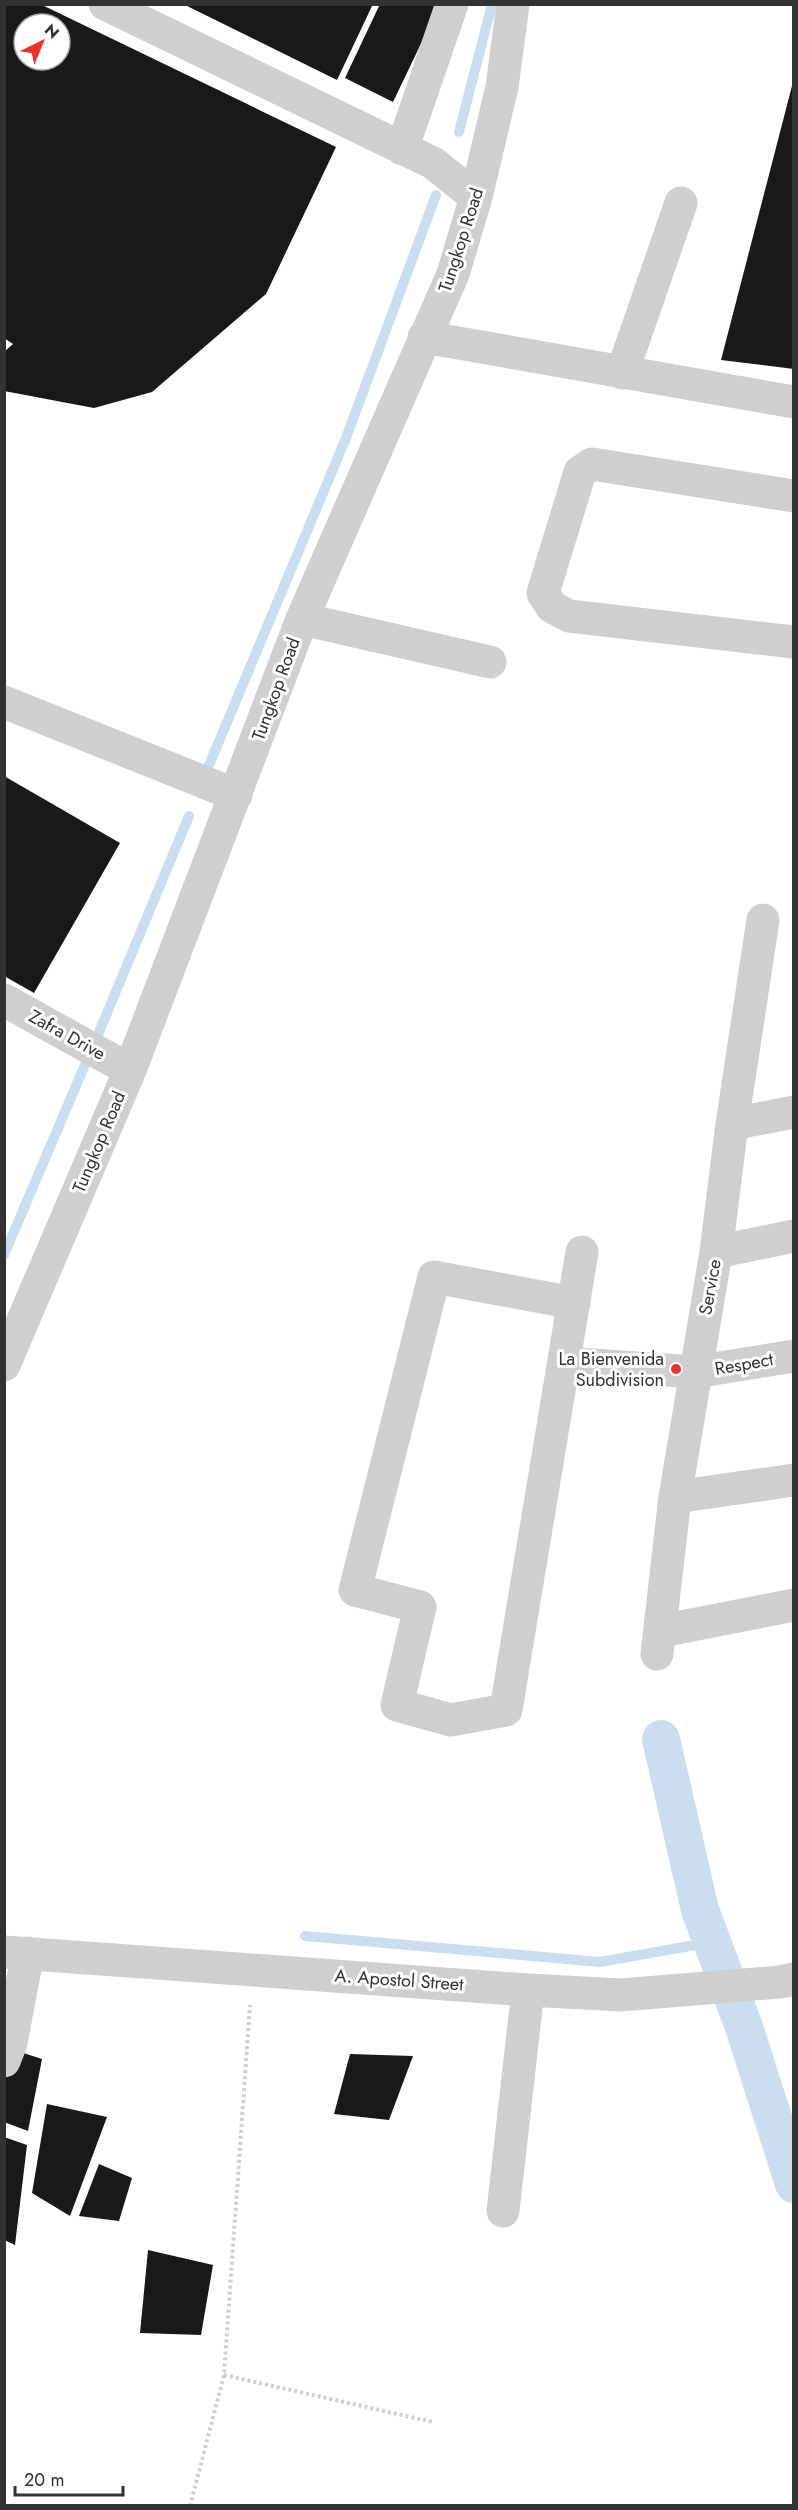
<svg xmlns="http://www.w3.org/2000/svg" width="798" height="2510" font-family="Jost,sans-serif">
  <rect width="100%" height="100%" fill="#fff"/>
  <g fill="none" stroke-linecap="round" stroke-linejoin="round">
    <!-- stream -->
    <path stroke="#cbdef0" stroke-width="10" d="M459,132L492,4
      M207,770L346,438L436,195
      M97,1037L189,816
      M4,1255L87,1060
      M305,1936L600,1962L712,1942"/>
    <!-- canal -->
    <path stroke="#cbdef0" stroke-width="38" d="M661,1739L700,1910L744,2027L794,2184"/>
  </g>
  <!-- building -->
  <path fill="#191919" fill-rule="evenodd" d="M4,4H40L336,147L266,294L152,392L94,408L4,391V352L13,344L4,338ZM24,24H60V60H24Z
    M183,4H373L337,80Z
    M380,4H440L393,102L345,78Z
    M793,82H794V369L721,360Z
    M4,776L120,843L34,993L4,976Z
    M11,2049L42,2059L28,2131L4,2122V2073Z
    M350,2054L413,2056L389,2120L334,2114Z
    M47,2104L107,2117L70,2216L32,2193Z
    M4,2137L27,2145L15,2245L4,2240Z
    M99,2164L132,2178L119,2221L79,2216Z
    M148,2250L213,2265L201,2335L140,2333Z"/>
  <g fill="none" stroke-linecap="round" stroke-linejoin="round">
    <!-- path -->
    <path stroke="#cfcfcf" stroke-width="4" stroke-dasharray="3 3" stroke-linecap="butt" d="M224,2375L433,2422
      M190,2506L224,2375L250,2005"/>
    <!-- minor -->
    <path stroke="#cfcfcf" stroke-width="33" d="M105,4L433,163L476,197
      M402,149L452,4
      M424,337L794,402
      M622,373L681,203
      M794,496L592,464L580,472L543,593L552,607L569,616L794,642
      M302,619L490,662
      M4,702L236,795
      M4,1000L130,1070
      M732,1124L794,1112
      M716,1252L794,1236
      M574,1303L434,1277L355,1590L420,1607L397,1705L451,1720L506,1710C531,1557 557,1404 582,1252
      M564,1363L695,1372L794,1356
      M4,1365L130,1070L302,619L453,274L476,197L502,87L513,4
      M675,1497L794,1480
      M661,1631L794,1605
      M657,1654L675,1497L716,1252L732,1124L763,920
      M4,1952L528,1990L621,1995L780,1982L794,1979
      M4,2061L11,2043L28,1953
      M503,2211L528,1990"/>
  </g>
  <!-- markers -->
  <circle fill="#f42f29" stroke="#fff" stroke-width="2" cx="676" cy="1369" r="6"/>
  <g text-anchor="middle" stroke-width="6" stroke-linejoin="round" paint-order="stroke">
    <!-- street labels -->
    <g font-size="18" fill="#323232" stroke="#fff">
      <text transform="translate(461 240) rotate(-72)" y="6">Tungkop Road</text>
      <text transform="translate(276 689) rotate(-70)" y="6">Tungkop Road</text>
      <text transform="translate(67 1035) rotate(29)" y="6">Zafra Drive</text>
      <text transform="translate(99 1142) rotate(-67)" y="6">Tungkop Road</text>
      <text transform="translate(710 1287) rotate(-80)" y="6">Service</text>
      <text transform="translate(744 1364) rotate(-10)" y="6">Respect</text>
      <text transform="translate(399 1980) rotate(4)" y="6">A. Apostol Street</text>
    </g>
    <!-- poi labels -->
    <g font-size="18" fill="#323232" stroke="#fff" text-anchor="end">
      <text x="664" y="1365">La Bienvenida<tspan x="664" dy="21">Subdivision</tspan></text>
    </g>
  </g>
  <!-- border -->
  <rect width="798" height="2510" fill="none" stroke="#323232" stroke-width="12"/>
  <!-- north arrow -->
  <g transform="translate(42 42) rotate(43)"><circle r="28" fill="#ffffff" stroke="#adadad" stroke-width="1.5"/>
  <path d="M0-4.5L10 22L0 15L-10 22Z" fill="#f42f29"/>
  <text y="-9" font-size="16" font-weight="bold" text-anchor="middle" fill="#323232">N</text>
  </g>
  <!-- scale -->
  <path d="M15 2486v9h108v-9" fill="none" stroke="#323232" stroke-width="3"/>
  <text x="24" y="2486" font-size="18" fill="#323232" stroke="#ffffff" stroke-width="4.5" paint-order="stroke">20 m</text>
</svg>
